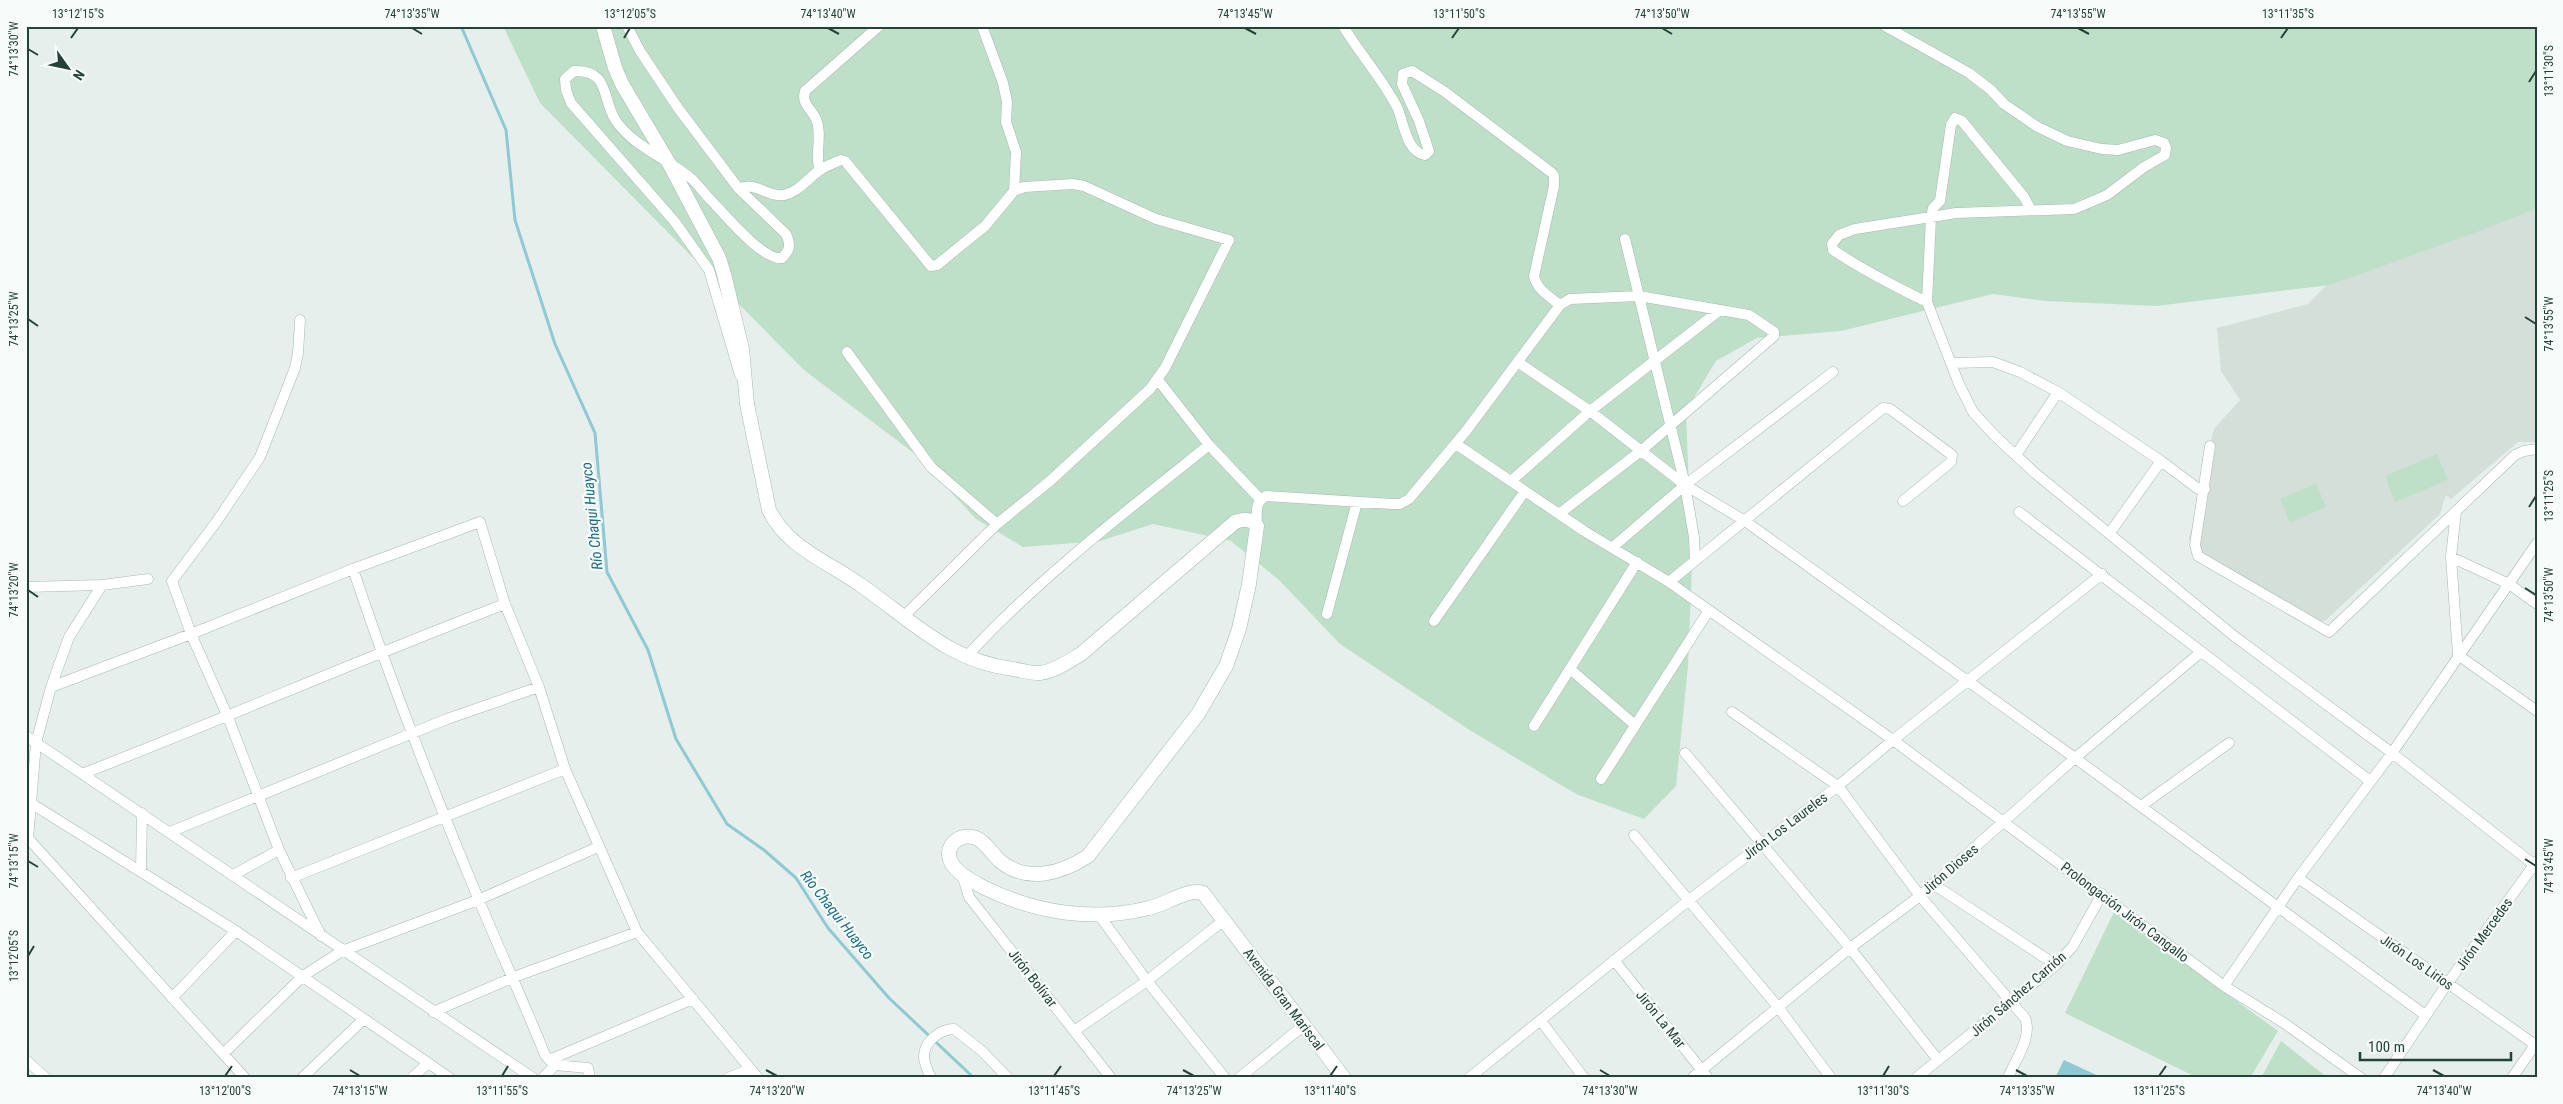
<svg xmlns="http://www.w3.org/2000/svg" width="2563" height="1104" font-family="'Roboto Condensed',sans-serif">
  <rect width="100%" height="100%" fill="#e6efeb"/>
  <!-- built -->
  <path fill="#d4dfda" d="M2537,26V442H2518L2451,499L2446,495L2440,514L2326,620L2312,625L2196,552L2189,539L2214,429L2240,400L2221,371L2217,328L2308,304L2399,211Z"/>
  <!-- green -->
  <path fill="#bfe0c8" d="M503,26H2537V208L2485,229L2330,285L2156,306L2046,301L1993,294L1841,331L1757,338L1716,361L1686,411L1692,567L1688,666L1676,786L1644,819L1576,794L1468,729L1340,644L1279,580L1231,541L1153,524L1100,541L1023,547L976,519L919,457L804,370L540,103Z
    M2437,454L2448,480L2395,502L2385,476Z
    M2316,483L2326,507L2290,523L2280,499Z
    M2114,912L2278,1031L2250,1078H2198L2065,1013Z
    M2281,1041L2328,1078H2261Z"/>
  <!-- water -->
  <path fill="#8ec9d4" d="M2064,1060L2103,1078H2055Z"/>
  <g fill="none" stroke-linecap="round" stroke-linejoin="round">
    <!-- stream -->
    <path stroke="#8ec9d4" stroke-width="3" d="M461,26L506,130L515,220L555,344L595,433L607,572L648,650L676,739L727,824L764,850L796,878L828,928L889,998L974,1078"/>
    <defs>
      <path id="street" d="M627,26L640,51L678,108L739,189L786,234C791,245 790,250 782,258C762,261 721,210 707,196C702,190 697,184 692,179C668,159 634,147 616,121C601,99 611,70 574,71L565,79L566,90L571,103L675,222L709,270L740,375
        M982,26L1003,83L1007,102L1006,122L1016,152L1014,191
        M1343,26C1360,54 1382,78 1397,107C1404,122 1406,152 1425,155L1429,151L1419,121L1402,84L1403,74L1412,71L1445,92L1552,173L1554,176V186L1534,276C1537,290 1550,297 1560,305
        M1885,26L1969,73L1991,90L2004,104L2036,126L2067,141L2102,149L2118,150L2155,140L2164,143L2166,148L2165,155L2144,167L2107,195L2074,209L1956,213L1931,217L1855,229L1839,235L1832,244L1833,250C1863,270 1894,286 1927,302
        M820,170C814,157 823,135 816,119C811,108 801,104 805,91L879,26
        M739,189C754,180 768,198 784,195C799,192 808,178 820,170C826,166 834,163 841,160L845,161L931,266L937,265L985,226L1014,191L1024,187L1073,184L1084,186L1156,219L1229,240L1165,368L1150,389L1050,481L997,524L902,618
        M2031,210L2024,197L1962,121L1955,118L1951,125L1940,201L1933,208L1931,217L1927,302L1959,384L1973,412L1995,436L2035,473L2234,636L2392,753L2537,867
        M1625,239L1685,485L1694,537L1695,561
        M300,320L298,353L295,368L260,457L217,521L172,581L191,634L228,717L279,850L321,936
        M847,352L931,467L997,524
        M1519,363L1590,411L1685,485L1745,521L2075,758L2425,1015
        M1952,363L1993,362L2020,372L2058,392L2161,461L2109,534
        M1158,380L1209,445L1260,499
        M1456,444L1584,531L1669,582L1893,740L2224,986L2284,1023L2361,1078
        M2210,446L2195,545L2198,556L2329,632L2515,455L2524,451L2537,449
        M2016,455L2058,392
        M2161,461L2197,488L2205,489
        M1511,481L1590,411L1720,310
        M2456,511L2451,557L2458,655L2537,711
        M2019,512L2370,781
        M1257,526C1257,514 1254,502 1266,496L1392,504H1400L1409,499L1466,431L1560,305L1570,299L1639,296L1749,315L1774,332V336L1642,450L1559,514
        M1613,547L1685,485L1833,372
        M2451,557L2509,584L2537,604
        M353,569C390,680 433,790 478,898C500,951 524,1002 545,1055L555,1065L588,1068L590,1078
        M1669,582L1883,408L1890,409L1952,455L1951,462L1903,501
        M26,587L102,585L148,579
        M1327,614L1357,502
        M1434,621L1525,491
        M966,657C1039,578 1125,512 1209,445
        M1570,669L1635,725
        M51,687L191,634L353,569L480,522L505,604L539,687L565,769L637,932L758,1078
        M1732,712L1838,786L1920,896L2025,1018C2033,1037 2015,1060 2008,1078
        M1534,726L1637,562
        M26,736L533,1078
        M1685,753L1850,948L1938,1060
        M82,774C224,719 363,658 505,604
        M1601,779L1709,610
        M32,804L236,931L450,1078
        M2141,806L2229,743
        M170,832L447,719L539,687
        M1634,835L1778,1007L1831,1078
        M26,836L245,1078
        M28,839L36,743L51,687L69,637L102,585
        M141,871L142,813
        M962,874L969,897L1111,1078
        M233,875L279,850
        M291,878L565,769
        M2298,878L2537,1046
        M1933,884L2056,965
        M1099,915L1147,981L1225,1078
        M1614,960L1708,1078
        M2224,986L2298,878L2392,753L2537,543
        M172,998L236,931
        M433,1012L514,977L637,932
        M1541,1021L1584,1078
        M1074,1031L1147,981L1224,920
        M224,1053L303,976L342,951L478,900L598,847
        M26,1060L46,1078
        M549,1060L693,999
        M302,1078L364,1019
        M412,1078L428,1063
        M543,1078L555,1065
        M728,1078L750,1069
        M931,1078C928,1072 925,1064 924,1058C923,1042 940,1029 954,1029L982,1051L1008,1078
        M1239,1078L1303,1026
        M1469,1078L1689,900L1838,786L1893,740L2102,574
        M1692,1078L1850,948L1920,896L2075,758L2201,652
        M1916,1078L2056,965L2073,946L2102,894
        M2384,1078L2447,984L2537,861
        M2512,1078L2537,1042"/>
      <path id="secondary" d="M603,26L615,68L622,84L670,165L719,258L724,274L742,349L747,404L769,510C787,548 829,562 862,586C912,621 949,661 1013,669C1021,670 1032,674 1040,673C1055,671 1069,661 1081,654L1235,522C1244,519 1250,518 1257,526L1249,584L1239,629L1226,666L1198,714L1088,856C1062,873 1027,884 1000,861C992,854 986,842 976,838C960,832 943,846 951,862C957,874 972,881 983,887C1035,913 1093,922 1149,908C1165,905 1187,888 1203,893L1344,1078"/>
    </defs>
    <!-- street casing -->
    <use href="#street" stroke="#a8b8b2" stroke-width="11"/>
    <!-- secondary casing -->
    <use href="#secondary" stroke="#a4bbb3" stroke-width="15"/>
    <!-- street -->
    <use href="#street" stroke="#fff" stroke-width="10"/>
    <!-- secondary -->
    <use href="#secondary" stroke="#fff" stroke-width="14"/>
  </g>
  <!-- ticks -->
  <path fill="none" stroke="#24423a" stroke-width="2" d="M412,28L422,34M828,28L839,34M1245,28L1256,34M1662,28L1672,34M2078,28L2089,34M71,38L78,28M624,38L630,28M1452,38L1459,28M2281,38L2288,28M28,49L38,55M2529,82L2536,71M2525,317L2536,324M28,319L38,326M2529,507L2536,496M2525,588L2536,595M28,590L38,597M2525,859L2536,866M28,861L38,867M28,956L34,946M350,1070L360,1076M766,1070L777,1076M1183,1070L1194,1076M1600,1070L1610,1076M2016,1070L2027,1076M2433,1070L2444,1076M225,1076L232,1066M502,1076L508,1066M1054,1076L1061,1066M1330,1076L1337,1066M1883,1076L1889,1066M2159,1076L2166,1066"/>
  <g text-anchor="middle" stroke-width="4.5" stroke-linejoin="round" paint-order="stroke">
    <!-- street labels -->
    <g font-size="14" fill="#24423a" stroke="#f7fbf9">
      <text transform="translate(1785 826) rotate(-37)" y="5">Jirón Los Laureles</text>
      <text transform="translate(1950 869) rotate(-41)" y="5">Jirón Dioses</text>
      <text transform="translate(2125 912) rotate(37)" y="5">Prolongación Jirón Cangallo</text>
      <text transform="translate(2484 934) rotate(-54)" y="5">Jirón Mercedes</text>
      <text transform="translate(2417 962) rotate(35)" y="5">Jirón Los Lirios</text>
      <text transform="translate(1033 978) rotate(52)" y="5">Jirón Bolívar</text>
      <text transform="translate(2018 994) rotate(-41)" y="5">Jirón Sánchez Carrión</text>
      <text transform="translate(1284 999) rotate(53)" y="5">Avenida Gran Mariscal</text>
      <text transform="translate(1661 1019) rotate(51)" y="5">Jirón La Mar</text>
    </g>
    <!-- water labels -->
    <g font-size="15" font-style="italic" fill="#1c6f80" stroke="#f7fbf9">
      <text transform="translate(592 516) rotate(-96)" y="5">Río Chaqui Huayco</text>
      <text transform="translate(837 915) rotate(52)" y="5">Río Chaqui Huayco</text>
    </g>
  </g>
  <!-- border -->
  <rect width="2563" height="1104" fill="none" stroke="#f7fbf9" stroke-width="55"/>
  <!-- north arrow -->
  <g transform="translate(68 68) rotate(123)" stroke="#f7fbf9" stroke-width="4" paint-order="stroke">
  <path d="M0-4L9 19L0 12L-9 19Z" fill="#24423a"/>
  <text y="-8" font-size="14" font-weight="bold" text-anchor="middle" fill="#24423a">N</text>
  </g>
  <!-- scale -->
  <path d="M2360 1052v8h151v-8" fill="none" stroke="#24423a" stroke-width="2.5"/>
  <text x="2368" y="1052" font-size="15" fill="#24423a" stroke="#f7fbf9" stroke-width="4" paint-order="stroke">100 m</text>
  <rect x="28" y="28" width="2508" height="1048" fill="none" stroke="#24423a" stroke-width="2"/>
  <g font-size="12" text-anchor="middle" fill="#24423a">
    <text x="78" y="18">13°12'15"S</text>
    <text x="412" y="18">74°13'35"W</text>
    <text x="630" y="18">13°12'05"S</text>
    <text x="828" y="18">74°13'40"W</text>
    <text x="1245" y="18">74°13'45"W</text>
    <text x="1459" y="18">13°11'50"S</text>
    <text x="1662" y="18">74°13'50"W</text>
    <text x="2078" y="18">74°13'55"W</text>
    <text x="2288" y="18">13°11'35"S</text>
    <text transform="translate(14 49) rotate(-90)" y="4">74°13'30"W</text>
    <text transform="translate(2549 71) rotate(-90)" y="4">13°11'30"S</text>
    <text transform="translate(14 319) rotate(-90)" y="4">74°13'25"W</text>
    <text transform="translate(2549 324) rotate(-90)" y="4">74°13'55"W</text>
    <text transform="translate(2549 496) rotate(-90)" y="4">13°11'25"S</text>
    <text transform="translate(14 590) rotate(-90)" y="4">74°13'20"W</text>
    <text transform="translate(2549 595) rotate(-90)" y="4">74°13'50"W</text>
    <text transform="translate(14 861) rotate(-90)" y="4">74°13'15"W</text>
    <text transform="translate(2549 866) rotate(-90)" y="4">74°13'45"W</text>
    <text transform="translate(14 956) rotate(-90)" y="4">13°12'05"S</text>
    <text x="225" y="1095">13°12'00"S</text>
    <text x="360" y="1095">74°13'15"W</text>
    <text x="502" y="1095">13°11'55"S</text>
    <text x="777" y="1095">74°13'20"W</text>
    <text x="1054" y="1095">13°11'45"S</text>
    <text x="1194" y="1095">74°13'25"W</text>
    <text x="1330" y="1095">13°11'40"S</text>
    <text x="1610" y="1095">74°13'30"W</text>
    <text x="1883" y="1095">13°11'30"S</text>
    <text x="2027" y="1095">74°13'35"W</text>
    <text x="2159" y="1095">13°11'25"S</text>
    <text x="2444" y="1095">74°13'40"W</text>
  </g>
</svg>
